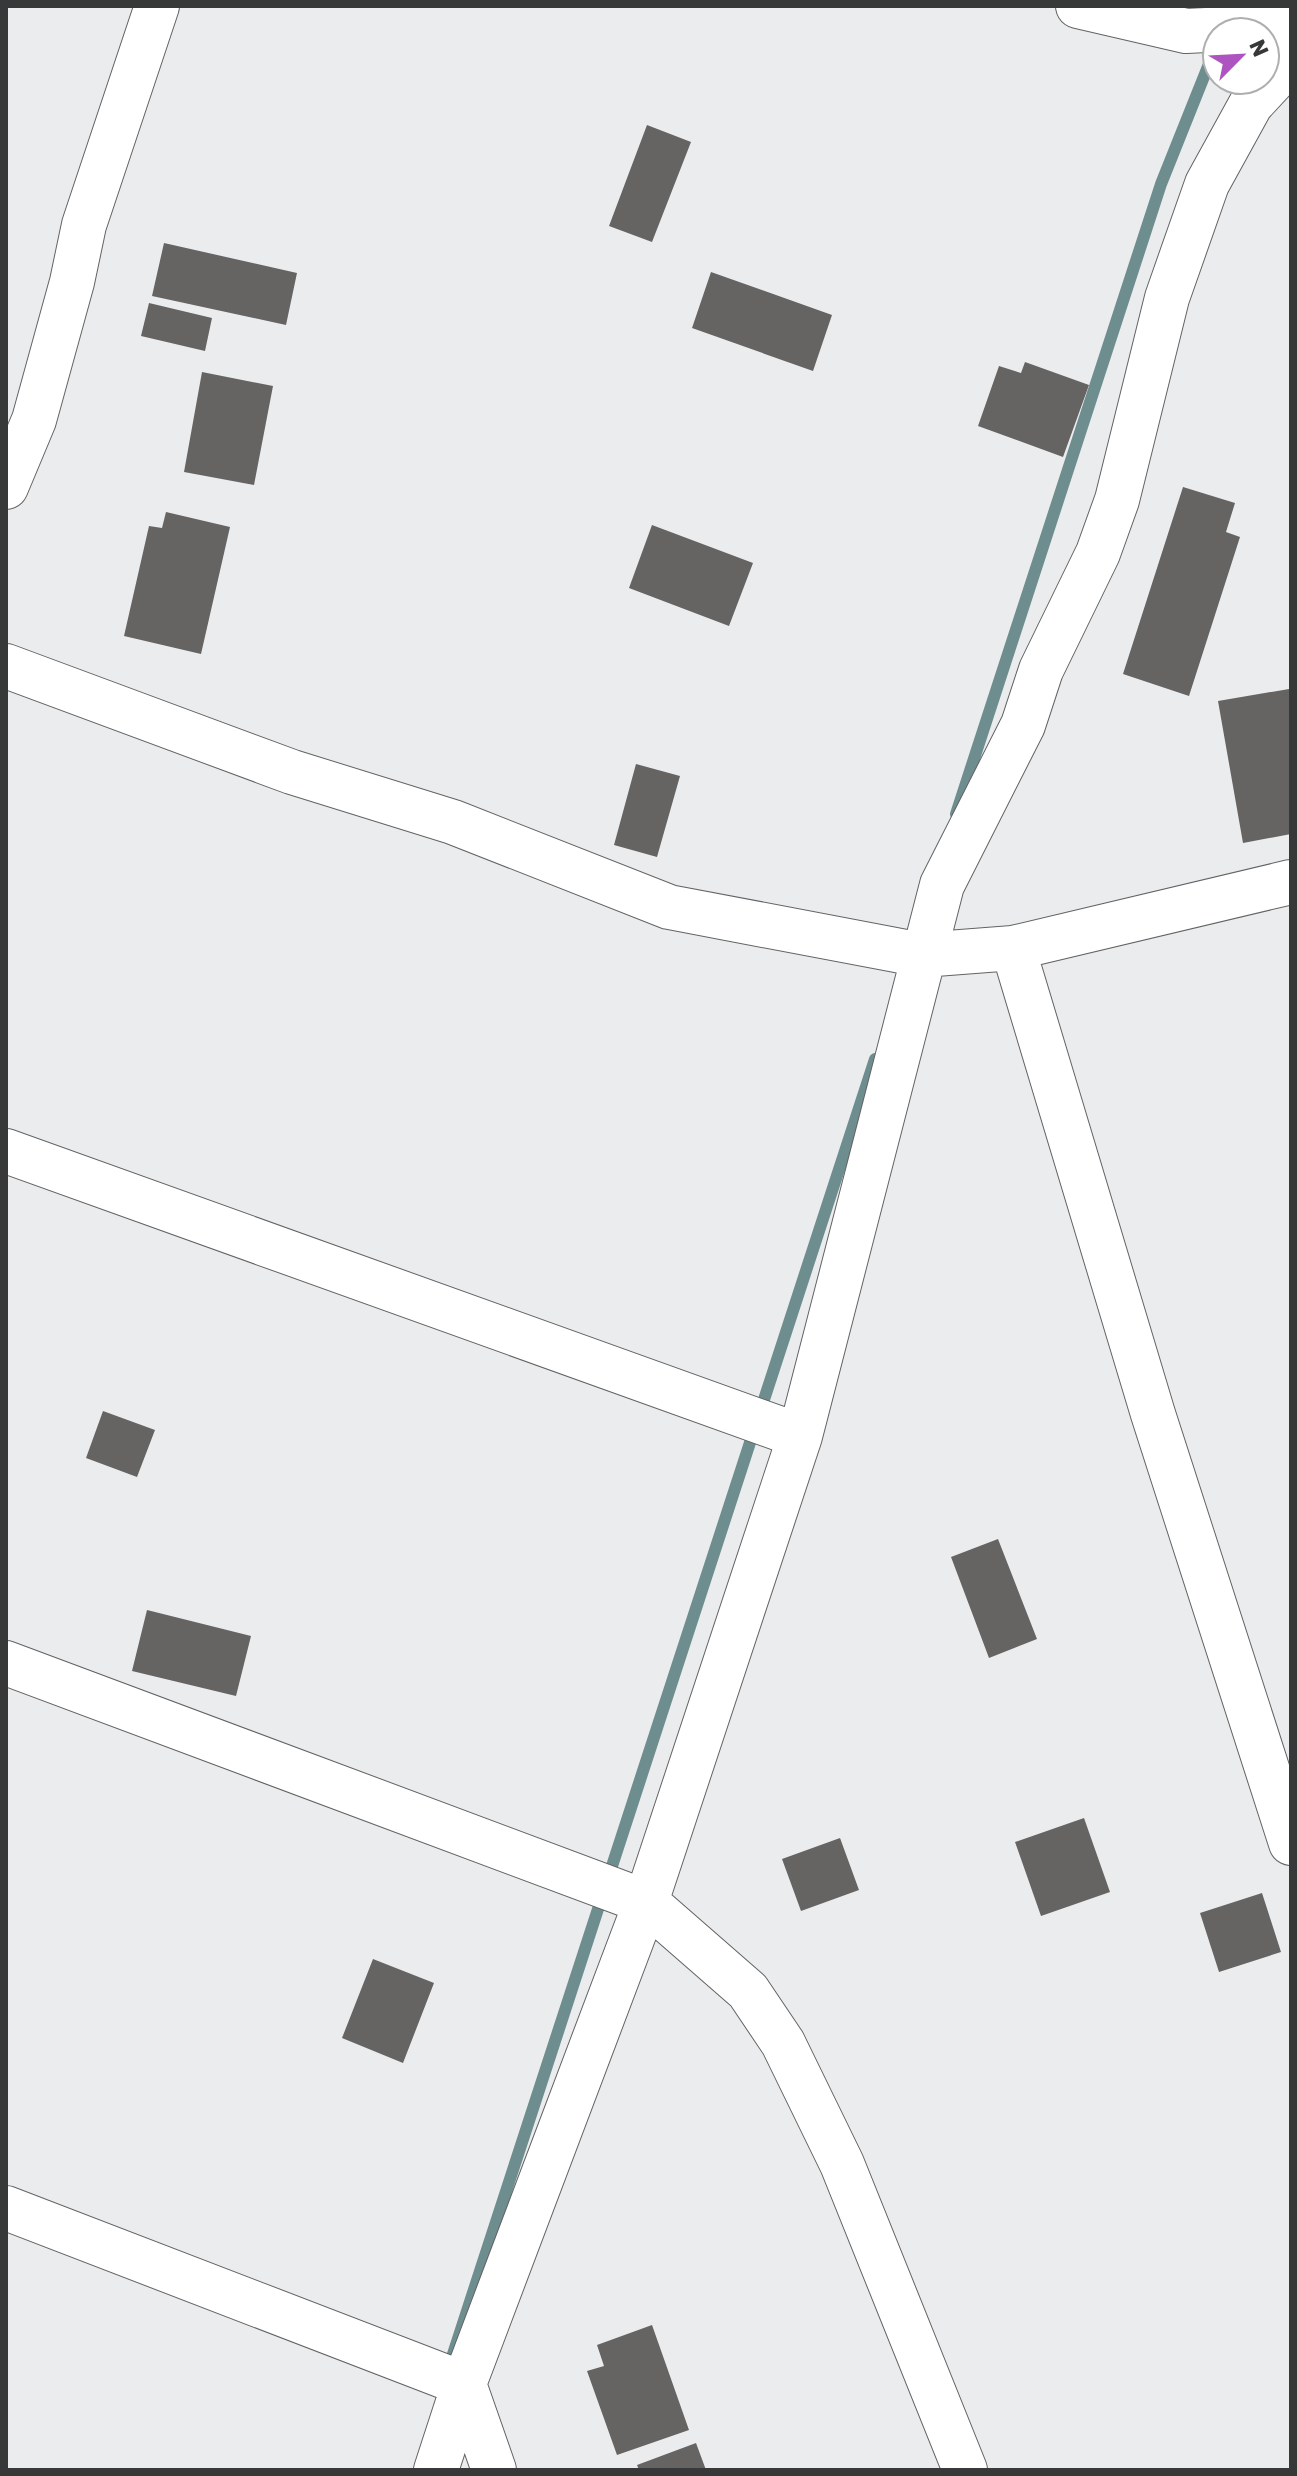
<svg xmlns="http://www.w3.org/2000/svg" width="1297" height="2476" font-family="Rubik,sans-serif">
  <rect width="100%" height="100%" fill="#ebecee"/>
  <g fill="none" stroke-linecap="round" stroke-linejoin="round">
    <!-- stream -->
    <path stroke="#6e8d8e" stroke-width="12" d="M956,814L1161,184L1217,44
      M453,2354L875,1059"/>
  </g>
  <!-- building -->
  <path fill="#656463" d="M647,125L691,142L652,242L609,226Z
    M164,243L297,273L286,325L152,296Z
    M711,272L832,315L813,371L692,328Z
    M149,303L212,318L205,351L141,336Z
    M1025,362L1089,385L1063,457L978,426L999,366L1021,373Z
    M202,372L273,386L254,485L184,472Z
    M1183,487L1235,503L1226,532L1240,537L1189,696L1123,674Z
    M166,512L230,527L201,654L124,636L149,526L162,528Z
    M652,525L753,563L729,626L629,588Z
    M1289,689L1291,834L1243,843L1218,701Z
    M636,764L680,776L657,857L614,845Z
    M103,1411L155,1430L137,1477L86,1458Z
    M998,1539L1037,1639L989,1658L951,1557Z
    M147,1610L251,1636L236,1696L132,1671Z
    M1084,1818L1110,1892L1041,1916L1015,1842Z
    M840,1838L859,1890L801,1911L782,1859Z
    M1262,1893L1281,1952L1219,1972L1200,1913Z
    M373,1959L434,1983L403,2063L342,2038Z
    M652,2325L689,2430L617,2455L587,2371L604,2366L597,2345Z
    M696,2443L706,2470H639L637,2465Z"/>
  <g fill="none" stroke-linecap="round" stroke-linejoin="round">
    <defs>
      <path id="street" d="M1078,6L1186,31L1248,28L1291,20
        M6,487L34,420L72,282L84,225L157,6
        M6,666L292,772L453,822L669,907L922,955L1013,948L1291,882
        M1013,948L1153,1414L1291,1843
        M6,1151L800,1436
        M6,1663L646,1902L748,1991L783,2043L842,2164L965,2470
        M6,2208L464,2384L494,2470
        M436,2470L464,2384L646,1902L800,1436L942,885L1023,725L1041,670L1098,553L1117,500L1167,298L1207,184L1251,104L1291,61"/>
    </defs>
    <!-- street casing -->
    <use href="#street" stroke="#626364" stroke-width="46"/>
    <!-- street -->
    <use href="#street" stroke="#fff" stroke-width="44"/>
  </g>
  <!-- border -->
  <rect width="1297" height="2476" fill="none" stroke="#373838" stroke-width="16"/>
  <!-- north arrow -->
  <g transform="translate(1241 56) rotate(66)"><circle r="38" fill="#ffffff" stroke="#afafaf" stroke-width="2"/>
  <path d="M0-6L14 30L0 20L-14 30Z" fill="#ad54c0"/>
  <text y="-12" font-size="22" font-weight="bold" text-anchor="middle" fill="#373838">N</text>
  </g>
</svg>
